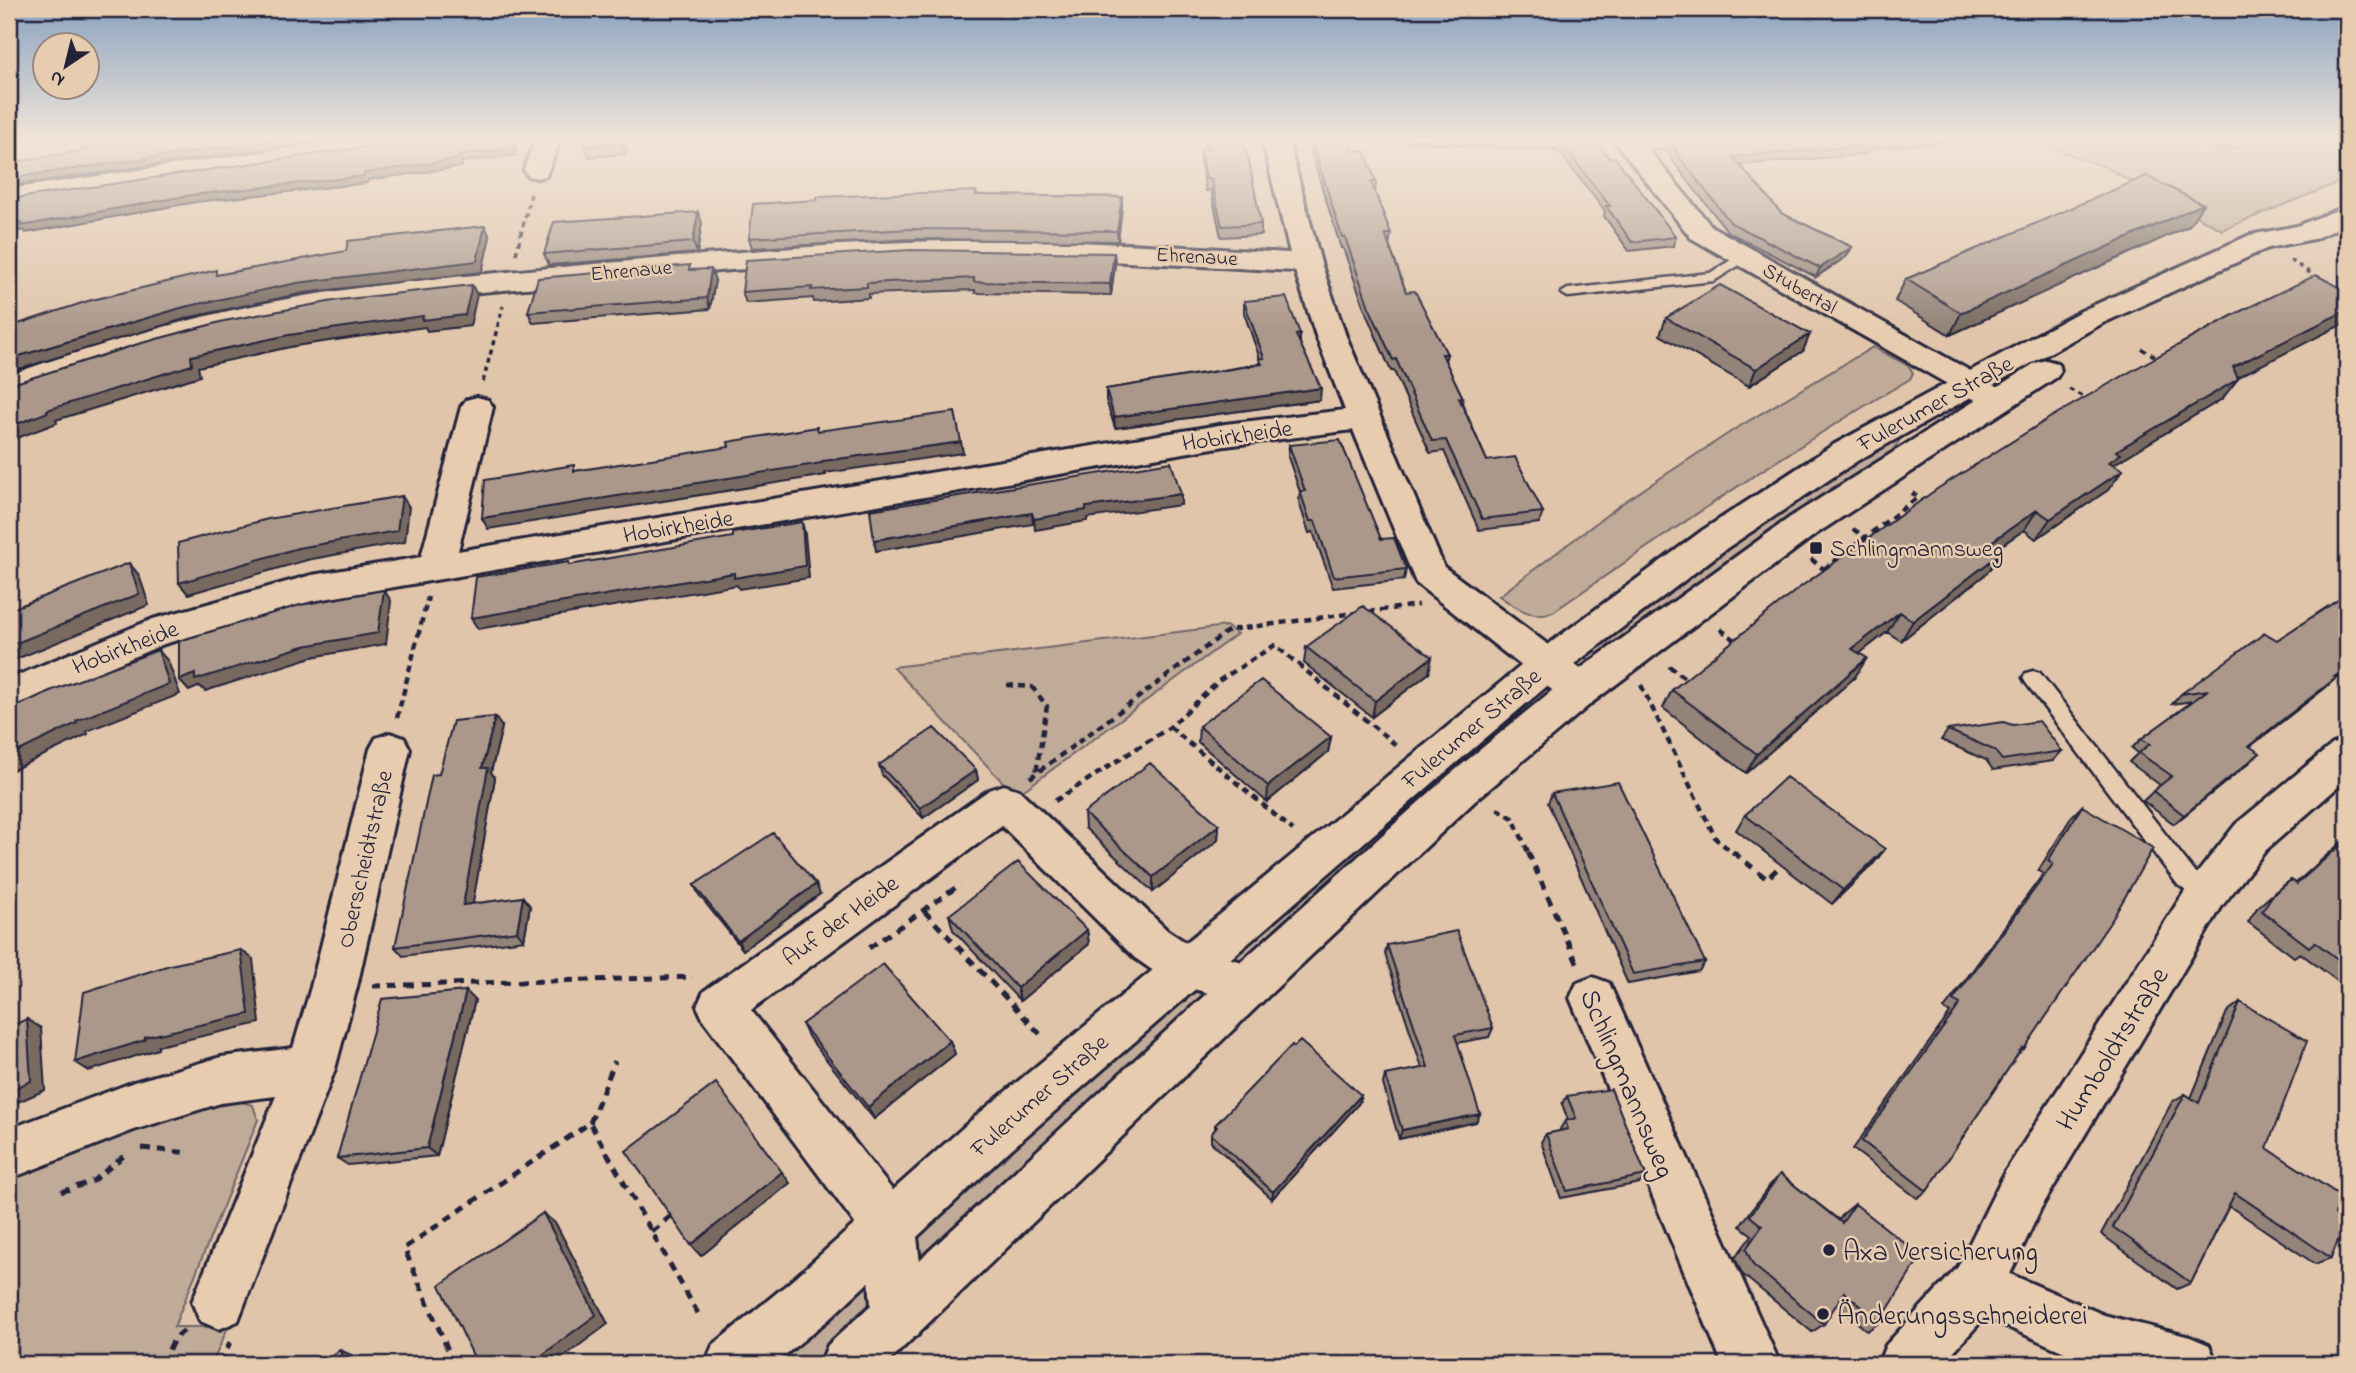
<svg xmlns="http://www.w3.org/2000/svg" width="2356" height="1373" font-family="'Indie Flower',sans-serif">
  <rect width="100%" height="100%" fill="#e0c5aa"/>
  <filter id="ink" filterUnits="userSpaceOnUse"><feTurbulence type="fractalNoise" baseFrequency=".0143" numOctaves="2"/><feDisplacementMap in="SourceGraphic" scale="14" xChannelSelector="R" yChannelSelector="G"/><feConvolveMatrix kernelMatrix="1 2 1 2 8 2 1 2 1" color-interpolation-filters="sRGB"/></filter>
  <g filter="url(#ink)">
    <!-- green -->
    <path fill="#c0aa98" stroke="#71666a" stroke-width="2" d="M2028,139H2347V179L2222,230L2105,167Z
      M1873,347L1909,366L1913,373L1910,379C1787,451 1670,531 1553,612C1530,619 1518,609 1499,596L1624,502L1735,429Z
      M1905,433L1889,455L1603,659L1573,658L1722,548L1865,452Z
      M1226,626L1237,634L1016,796L893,667Z
      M1492,733L1472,763L1266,954L1216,963Z
      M1180,990L1216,995L924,1272L918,1234Z
      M234,1100L253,1105L258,1120L174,1327H228L212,1364H9V1179L109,1138Z
      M872,1281L877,1301L859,1334L826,1364H774Z"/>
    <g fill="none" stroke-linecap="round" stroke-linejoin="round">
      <!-- stream -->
      <path stroke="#6a5f66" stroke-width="8" d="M2188,139L2221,150L2260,139"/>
      <defs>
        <path id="service" d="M1744,252L1749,253V259L1714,281L1568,297L1561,293L1568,289L1710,273Z
          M2033,671L2040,673L2194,871L2215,886L2218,893L2215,900C2200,905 2190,893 2178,885L2026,683L2023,678L2026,673Z"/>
        <path id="minor" d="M351,139H414L410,144L401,147L9,205V189Z
          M535,139H561L546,176L537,178L528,176L524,170Z
          M1262,139H1288L1321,263L1346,336L1444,567L1594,679L1599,690L1594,701L1580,705L1566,701L1416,583L1353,430L1225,446L312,601L164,644L9,710V679L153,619L312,575L421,557L461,407L466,400L477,397L488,400L493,407L458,551L1225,424L1345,410L1316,336L1295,271L1089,260L913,259L731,270L470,293L345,308L230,329L145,352L9,396V375C105,342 203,313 304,296C400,280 498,273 595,264C716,254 837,242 959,241C1069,239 1180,247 1290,253Z
          M1613,139H1693L1689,144L1648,149L1711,226L2008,392L2013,399L2008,406L1997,409L1986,406L1691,238Z
          M390,733L404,738L410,749L357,987L335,1069L238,1321L219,1329L200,1321L192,1302L276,1096L221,1103L134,1130L9,1179V1129L134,1082L221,1057L293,1048L311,987L370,749L376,738Z
          M2347,739V779L2266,850L2222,906L2041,1208L2010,1274L2104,1315L2190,1337L2209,1345L2217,1364H2092L1985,1317L1942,1364H1878L1886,1345L1958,1267L2005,1172L2192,880L2236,824L2333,744Z
          M1004,785L1019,790L1167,930L1197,950L1266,968L1273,983L1266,998L1250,1004L1171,983L1135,958L1002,826L751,1010L908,1210L916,1228L926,1316L918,1335L899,1343L880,1335L872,1316L865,1237L704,1021L697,1006L704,991L989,790Z
          M1593,977L1609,983L1780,1364H1723L1720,1358L1570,998L1577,983Z"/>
        <path id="secondary" d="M2347,206V224L2314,239L2268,248L2103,323L1857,461L1727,548L1560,675L1442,775L1009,1151L828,1320L774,1364H705L713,1345L790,1282L975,1117L1534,655L1703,530L1833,445L2081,311L2250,235L2297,226Z
          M2046,360L2057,363L2061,370L2057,377L1816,534L1594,701L1476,800L1266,998L886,1364H820L828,1345L1234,968L1448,776L1566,679L1792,516L2035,363Z"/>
      </defs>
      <!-- service casing -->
      <use href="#service" stroke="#22223b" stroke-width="5"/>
      <!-- minor casing -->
      <use href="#minor" stroke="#22223b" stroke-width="6"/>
      <!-- secondary casing -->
      <use href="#secondary" stroke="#22223b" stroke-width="6"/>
      <!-- path-far2 -->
      <path stroke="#22223b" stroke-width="3.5" stroke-dasharray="5 4.5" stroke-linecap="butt" d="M516,254L531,194
        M2290,260L2318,278
        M2142,349L2160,359
        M483,382L503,306
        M2069,389L2089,400"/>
      <!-- path-far1 -->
      <path stroke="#22223b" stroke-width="4.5" stroke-dasharray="7 5" stroke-linecap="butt" d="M1853,529L1869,540
        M1811,559L1826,571
        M1824,569L1918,497L1912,493
        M1368,612L1418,605
        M1720,629L1738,642
        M1669,666L1690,682
        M1007,685L1032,687L1047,706L1036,773
        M1641,685L1716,839L1735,854
        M397,718L428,597
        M1170,727L1293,830
        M1030,778L1229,630L1355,613
        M1055,801L1170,727L1220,680L1275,645L1397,746
        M1497,809L1513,818L1529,854"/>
      <!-- path -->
      <path stroke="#22223b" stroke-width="5" stroke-dasharray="9 7" stroke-linecap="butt" d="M1528,852L1578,965
        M1733,852L1767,879L1781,865
        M924,911L1042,1036
        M869,948L961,884
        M373,986L693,977
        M590,1123L615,1061
        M142,1148L189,1153
        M61,1192L93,1181L126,1154
        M652,1232L672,1215
        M162,1364L174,1339L187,1328
        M221,1364L230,1342
        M454,1364L404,1248L590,1123L700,1317"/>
      <!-- service -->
      <use href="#service" fill="#e8ccaf" fill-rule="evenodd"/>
      <!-- minor -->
      <use href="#minor" fill="#e8ccaf" fill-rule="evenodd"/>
      <!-- secondary -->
      <use href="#secondary" fill="#e8ccaf" fill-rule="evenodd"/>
    </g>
    <!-- wall -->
    <path fill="#938378" stroke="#22223b" stroke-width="2" d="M628,139L625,154L589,157L585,146Z
      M1203,139H1242L1261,224V235L1221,237L1211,190L1206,191L1200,160V149L1206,148Z
      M1307,139H1350L1354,151L1376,182L1375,193L1391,234L1389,245L1406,292L1447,354L1445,361L1463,398L1462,403L1487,461L1543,512L1539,523L1479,530L1444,451L1430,453L1394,371H1391L1368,318L1343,248H1341Z
      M1409,139H1580L1609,158L1676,237L1673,246L1629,251L1604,216L1605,211L1558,151L1409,142Z
      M1684,139H1963L1962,140L1869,149L1867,154L1740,165L1781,213L1852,247L1847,256L1816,277L1728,232L1671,159L1672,157L1665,150L1668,141Z
      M976,191L977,195L1122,197V207L1118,241L913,239L752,248L749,238Z
      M698,212L702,223L697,253L549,265L544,254Z
      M2189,226L1950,335L1895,301L1906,279Z
      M1114,253L1115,264L1111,295L975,293V290L869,294V298L814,302L813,298L746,303L742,292Z
      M691,270L715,280L710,309L533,323L528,312Z
      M1244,301L1300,334V343L1320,400L1115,428L1106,400V389L1259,364L1260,359L1244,313Z
      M1666,318L1803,351L1749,386L1660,335Z
      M2237,377L2222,399L2114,464L2108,490L2036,539L2024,530L1995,550L1987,573L1901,641L1887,632L1860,653L1855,677L1746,773L1663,708L1672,690Z
      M1289,445L1381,539L1406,569L1404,580L1333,588L1313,532L1309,533L1299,502L1300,492L1288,457Z
      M2347,594V670L2336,678L2325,688L2251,746L2249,763L2174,824L2143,801L2160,785L2129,762L2138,753L2132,748L2141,739L2193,701L2172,704L2181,694L2277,640Z
      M1306,647L1429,673L1372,717L1304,663Z
      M1199,726L1331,737L1328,752L1267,802L1198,742Z
      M502,727L491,772L495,778L472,904L523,897L530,906L524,940L403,956L395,947L439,774Z
      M1948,730L2062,751L2053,761L1993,770L1986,760L1941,740Z
      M879,765L976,770L978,780L923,818L882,775Z
      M1552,793L1705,962L1699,971L1628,984L1548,803Z
      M2082,806L2024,1049L2018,1054L1927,1191L1917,1198L1853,1149L1950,1013L1944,1009L2043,874L2038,871L2072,816Z
      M1084,813L1219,825L1218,840L1153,892L1085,828Z
      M1745,815L1885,849L1873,864L1832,904L1736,830Z
      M2347,837V979L2340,983L2300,953L2294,957L2248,922L2257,908L2276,891L2291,880L2296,883Z
      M694,885L820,894L743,950L699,895Z
      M949,915L1087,930L1089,944L1020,1001L953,930Z
      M1387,945L1493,1028L1489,1037L1457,1043L1476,1122L1399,1139L1383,1084L1385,1075L1422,1068L1385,954Z
      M475,1000L437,1156L348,1165L337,1158Z
      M2240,1002L2267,1148L2335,1214L2331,1258L2315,1264L2229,1206L2191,1283L2177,1289L2101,1234L2172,1102L2185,1094L2191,1098L2227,1012Z
      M802,1024L950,1041L955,1054L874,1119L809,1038Z
      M1361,1095L1359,1103L1272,1199L1211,1142V1134L1215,1130V1125Z
      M1567,1096L1646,1175L1640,1183L1561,1198L1541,1142L1546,1134L1560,1131V1129L1565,1121L1568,1120L1562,1104Z
      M1780,1174L1839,1220L1843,1214L1855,1204L1880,1322L1867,1331L1836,1304L1824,1324L1812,1332L1742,1274L1735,1258L1752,1235L1740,1226L1770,1185Z"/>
    <!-- shaded-wall -->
    <path fill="#786a61" stroke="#22223b" stroke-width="2" d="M282,139H335L9,186V178Z
      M513,139H516V155L462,162V167L368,180L367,183L196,202L26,233L24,230L9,233V225L191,195L364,173L459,155Z
      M622,139H628L625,154L621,143Z
      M1122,197V207L1118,241L1117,231Z
      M2203,204L2189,226L1950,335L1961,313Z
      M698,212L702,223L697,253L693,242Z
      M485,226L490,237L482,272L304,293L191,317L9,372V359L184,307Z
      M1852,247L1847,256L1816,277L1820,268Z
      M1114,253L1115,264L1111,295L1110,284Z
      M711,269L715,280L710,309L707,298Z
      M472,285L477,295L470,326L427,331L425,327L295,346L198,367L200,376L56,420L57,423L9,441V427L47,410L191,356Z
      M2347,310V322L2218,387L2233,367Z
      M1810,334L1803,351L1749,386L1756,369Z
      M2238,379L2222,399L2114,464L2107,474L2095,482L2116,451Z
      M1321,388L1320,400L1115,428L1114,417Z
      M961,442L963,453L825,473L826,475L488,529L482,518L822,461Z
      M2123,470L2108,490L2036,539L2050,519Z
      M1181,494V505L1087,518V521L1035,530L1034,519L1086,507Z
      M402,496L409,507L405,542L307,560L188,594L179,583Z
      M2037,510L2024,530L1973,564L1987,545Z
      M1032,513L1033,524L876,551L874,540Z
      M802,522L805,534L809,578L739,589L737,585L478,629L471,618Z
      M2001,553L1987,573L1901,641L1913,621Z
      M129,563L139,575L149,605L9,662V646Z
      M384,590L391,601L386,644L312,657L205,691L200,686L189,691L179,680Z
      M1900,612L1887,632L1841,668L1852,649Z
      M158,650L168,661L180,694L87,731L88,734L9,772V756L76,721Z
      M1432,657L1429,673L1372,717L1375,701Z
      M1867,658L1855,677L1746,773L1757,754Z
      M2347,668V670L2323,687L2334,677Z
      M2336,678L2325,688L2239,755L2249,746Z
      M495,717L502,727L491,772L495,778L471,914L463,905L482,768Z
      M1331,737L1328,752L1267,802L1268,786Z
      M2260,753L2249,763L2174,824L2184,815Z
      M976,770L978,780L923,818L920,808Z
      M1219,825L1218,840L1153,892V877Z
      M1885,849L1873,864L1832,904L1843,890Z
      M816,884L820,894L743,950L738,941Z
      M523,897L530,906L524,940L517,931Z
      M1087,930L1089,944L1020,1001L1017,988Z
      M241,950L253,959L260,1023L158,1046V1049L89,1071L75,1062L145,1037Z
      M466,991L475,1000L437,1156L427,1148Z
      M27,1019L41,1028L45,1090L9,1106V1091Z
      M950,1041L955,1054L874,1119L868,1107Z
      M1361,1095L1359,1103L1272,1199L1273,1192Z
      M1480,1114L1476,1122L1399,1139L1402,1130Z
      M782,1172L790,1183L701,1256L691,1245Z
      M543,1213L556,1224L608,1324L554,1364H530Z
      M340,1350L358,1358L361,1364H346Z"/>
    <!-- building -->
    <path fill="#ab988b" stroke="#22223b" stroke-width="2" d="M133,139H282L9,178V163L84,150L86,144Z
      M408,139H513V148L459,155V159L364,173V176L191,195L21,226L22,222L9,225V199L398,142Z
      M587,139H622L621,143L585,146Z
      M1206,139H1242L1249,161L1261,224L1222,226L1211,179H1206L1200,149L1209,148Z
      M1311,139H1350L1354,151H1365L1376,182H1371L1391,234H1385L1406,292L1415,291L1447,354H1442L1463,398H1459L1487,461L1515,457L1543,512L1482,519L1446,440L1432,441L1396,359L1393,360L1369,307L1345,237H1342Z
      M1510,139H1594L1609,158L1615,157L1676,237L1632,242L1606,206H1610L1560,142Z
      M1684,139H1883L1866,140L1871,145L1733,157L1781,213L1852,247L1820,268L1731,223L1674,150H1677L1668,141Z
      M2146,176L2203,204L1961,313L1906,279Z
      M976,191V195L1122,197L1117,231L911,229L749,238L753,204L817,200V197Z
      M698,212L693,242L544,254L554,222Z
      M485,226L477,261L297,283L184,307L9,359V327L88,301L216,270V275L346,251L348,241Z
      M911,250L1114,253L1110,284L974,282V278L867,283V287L811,290L812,287L742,292L746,260Z
      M690,265L689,270L711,269L707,298L528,312L538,278Z
      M2316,275L2347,291V310L2233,367L2238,379L2116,451L2121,454L2109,462L2123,470L2050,519L2037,510L1987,545L2001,553L1913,621L1900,612L1852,649L1867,658L1757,754L1672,690L1799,588L1937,489L2051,417L2149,361L2237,313Z
      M472,285L465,315L422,320L423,316L289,335L191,356L192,365L47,410L48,412L9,427V385L138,344L224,321L339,300Z
      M1720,285L1810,334L1756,369L1666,318Z
      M1286,297L1300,334L1296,335L1321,388L1114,417L1106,389L1262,364L1259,359L1264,358L1244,301Z
      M955,412L961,442L822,461V463L482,518L485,480L574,465V471L729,447L728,442L817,427L818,431Z
      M1340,440L1381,539L1394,538L1406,569L1334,577L1315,521H1310L1300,491H1305L1289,445Z
      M1171,462L1181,494L1086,507V510L1034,519L1032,513L874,540L870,510Z
      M402,496L397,531L298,548L179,583L178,543L268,519Z
      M802,522L805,566L734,578V573L471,618L476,577L569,562V565L733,537V533Z
      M129,563L139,594L9,646V610Z
      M384,590L378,633L304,646L195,680V674L179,680V641L300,605Z
      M2347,594V668L2334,677L2336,678L2249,746L2260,753L2184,815L2153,791L2172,776L2139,753L2150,744L2141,739L2208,690L2181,694L2265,633L2277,640Z
      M1363,606L1432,657L1375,701L1306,647Z
      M158,650L169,684L76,721L77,723L9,756V710L50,691Z
      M1261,680L1331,737L1268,786L1199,726Z
      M495,717L482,768H488L463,905L523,897L517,931L395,947L432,775L439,774L453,721Z
      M2039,721L2062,751L2002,760L1994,750L1948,730L2003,722L2013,725Z
      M934,728L976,770L920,808L879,765Z
      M1150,763L1219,825L1153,877L1084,813Z
      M1786,777L1885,849L1843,890L1745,815Z
      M1618,782L1705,962L1633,974L1552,793Z
      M2082,806L2153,848L2113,918L2024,1049L2022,1048L1927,1191L1862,1141L1960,1004L1953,1000L2053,864L2048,861Z
      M773,833L816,884L738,941L694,885Z
      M2347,839V966L2315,942L2309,947L2262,911L2272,896L2291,880L2297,884Z
      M1018,862L1087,930L1017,988L949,915Z
      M1457,931L1493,1028L1455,1035L1480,1114L1402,1130L1385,1075L1428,1067L1387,945Z
      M241,950L249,1014L145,1037V1040L75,1062L84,992L170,965Z
      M883,964L950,1041L868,1107L802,1024Z
      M466,991L427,1148L337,1158L382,999Z
      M2240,1002L2307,1041L2267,1148L2342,1197L2335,1214L2346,1221L2331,1258L2235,1193L2191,1283L2113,1227L2185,1094L2199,1103Z
      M27,1019L31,1081L9,1091V1027Z
      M1300,1041L1361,1095L1273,1192L1211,1134L1217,1127L1215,1125L1244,1095L1292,1045L1294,1047Z
      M716,1083L782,1172L691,1245L626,1151Z
      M1611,1089L1646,1175L1567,1191L1546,1134L1568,1129L1565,1121L1576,1118L1567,1096Z
      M1780,1174L1842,1223L1855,1204L1921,1256L1880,1322L1844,1292L1824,1324L1753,1265L1746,1249L1762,1226L1750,1216Z
      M543,1213L596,1315L530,1364H477L440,1285Z
      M340,1350L346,1364H320Z
      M1638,1358L1644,1364H1632Z"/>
  </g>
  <!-- sky -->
  <linearGradient id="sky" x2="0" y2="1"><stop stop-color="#89a2bf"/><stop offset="0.42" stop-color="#f1e5d9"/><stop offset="1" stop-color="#f1e5d9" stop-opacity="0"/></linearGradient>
  <rect width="2356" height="331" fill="url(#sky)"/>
  <!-- markers -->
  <g fill="#22223b" stroke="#e8ccaf" stroke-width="2.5">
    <rect x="1809" y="541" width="14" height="14" rx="3.5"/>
    <circle cx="1829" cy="1250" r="7"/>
    <circle cx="1823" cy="1314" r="7"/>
  </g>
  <g text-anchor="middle" stroke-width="5" stroke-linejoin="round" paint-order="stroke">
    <!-- far-street labels -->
    <g font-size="21" fill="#22223b" stroke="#e8ccaf">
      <text transform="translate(1197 256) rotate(3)" y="7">Ehrenaue</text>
      <text transform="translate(631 270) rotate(-5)" y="7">Ehrenaue</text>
      <text transform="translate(1800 288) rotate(30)" y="7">Stubertal</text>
    </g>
    <!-- street labels -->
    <g font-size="24" fill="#22223b" stroke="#e8ccaf">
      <text transform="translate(1935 403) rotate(-29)" y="8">Fulerumer Straße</text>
      <text transform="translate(1237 435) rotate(-8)" y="8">Hobirkheide</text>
      <text transform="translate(678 526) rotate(-9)" y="8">Hobirkheide</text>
      <text transform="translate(125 647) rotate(-21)" y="8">Hobirkheide</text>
      <text transform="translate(1471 728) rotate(-40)" y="8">Fulerumer Straße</text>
      <text transform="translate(364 859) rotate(-77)" y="8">Oberscheidtstraße</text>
      <text transform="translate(840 920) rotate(-36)" y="8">Auf der Heide</text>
      <text transform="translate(1039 1095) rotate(-41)" y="8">Fulerumer Straße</text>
    </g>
    <!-- poi labels -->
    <g font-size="24" fill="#22223b" stroke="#e8ccaf" text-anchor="start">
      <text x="1830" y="556">Schlingmannsweg</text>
    </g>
    <!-- near-street labels -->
    <g font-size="28" fill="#22223b" stroke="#e8ccaf">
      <text transform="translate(2111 1048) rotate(-58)" y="10">Humboldtstraße</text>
      <text transform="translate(1629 1083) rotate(67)" y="10">Schlingmannsweg</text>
    </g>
    <!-- near-poi labels -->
    <g font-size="28" fill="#22223b" stroke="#e8ccaf" text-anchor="start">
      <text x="1843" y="1260">Axa Versicherung</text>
      <text x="1837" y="1324">Änderungsschneiderei</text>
    </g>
  </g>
  <!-- margin -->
  <rect width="2356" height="1373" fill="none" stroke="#e8ccaf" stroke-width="35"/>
  <rect x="18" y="18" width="2321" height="1338" fill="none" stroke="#22223b" stroke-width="2.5" filter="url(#ink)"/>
  <!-- north arrow -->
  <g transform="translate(66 66) rotate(215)"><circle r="33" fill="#e8ccaf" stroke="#998881" stroke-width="2"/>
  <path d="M0-5L12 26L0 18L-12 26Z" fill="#22223b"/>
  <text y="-10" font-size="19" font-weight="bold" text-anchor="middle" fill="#22223b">N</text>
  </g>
</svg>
